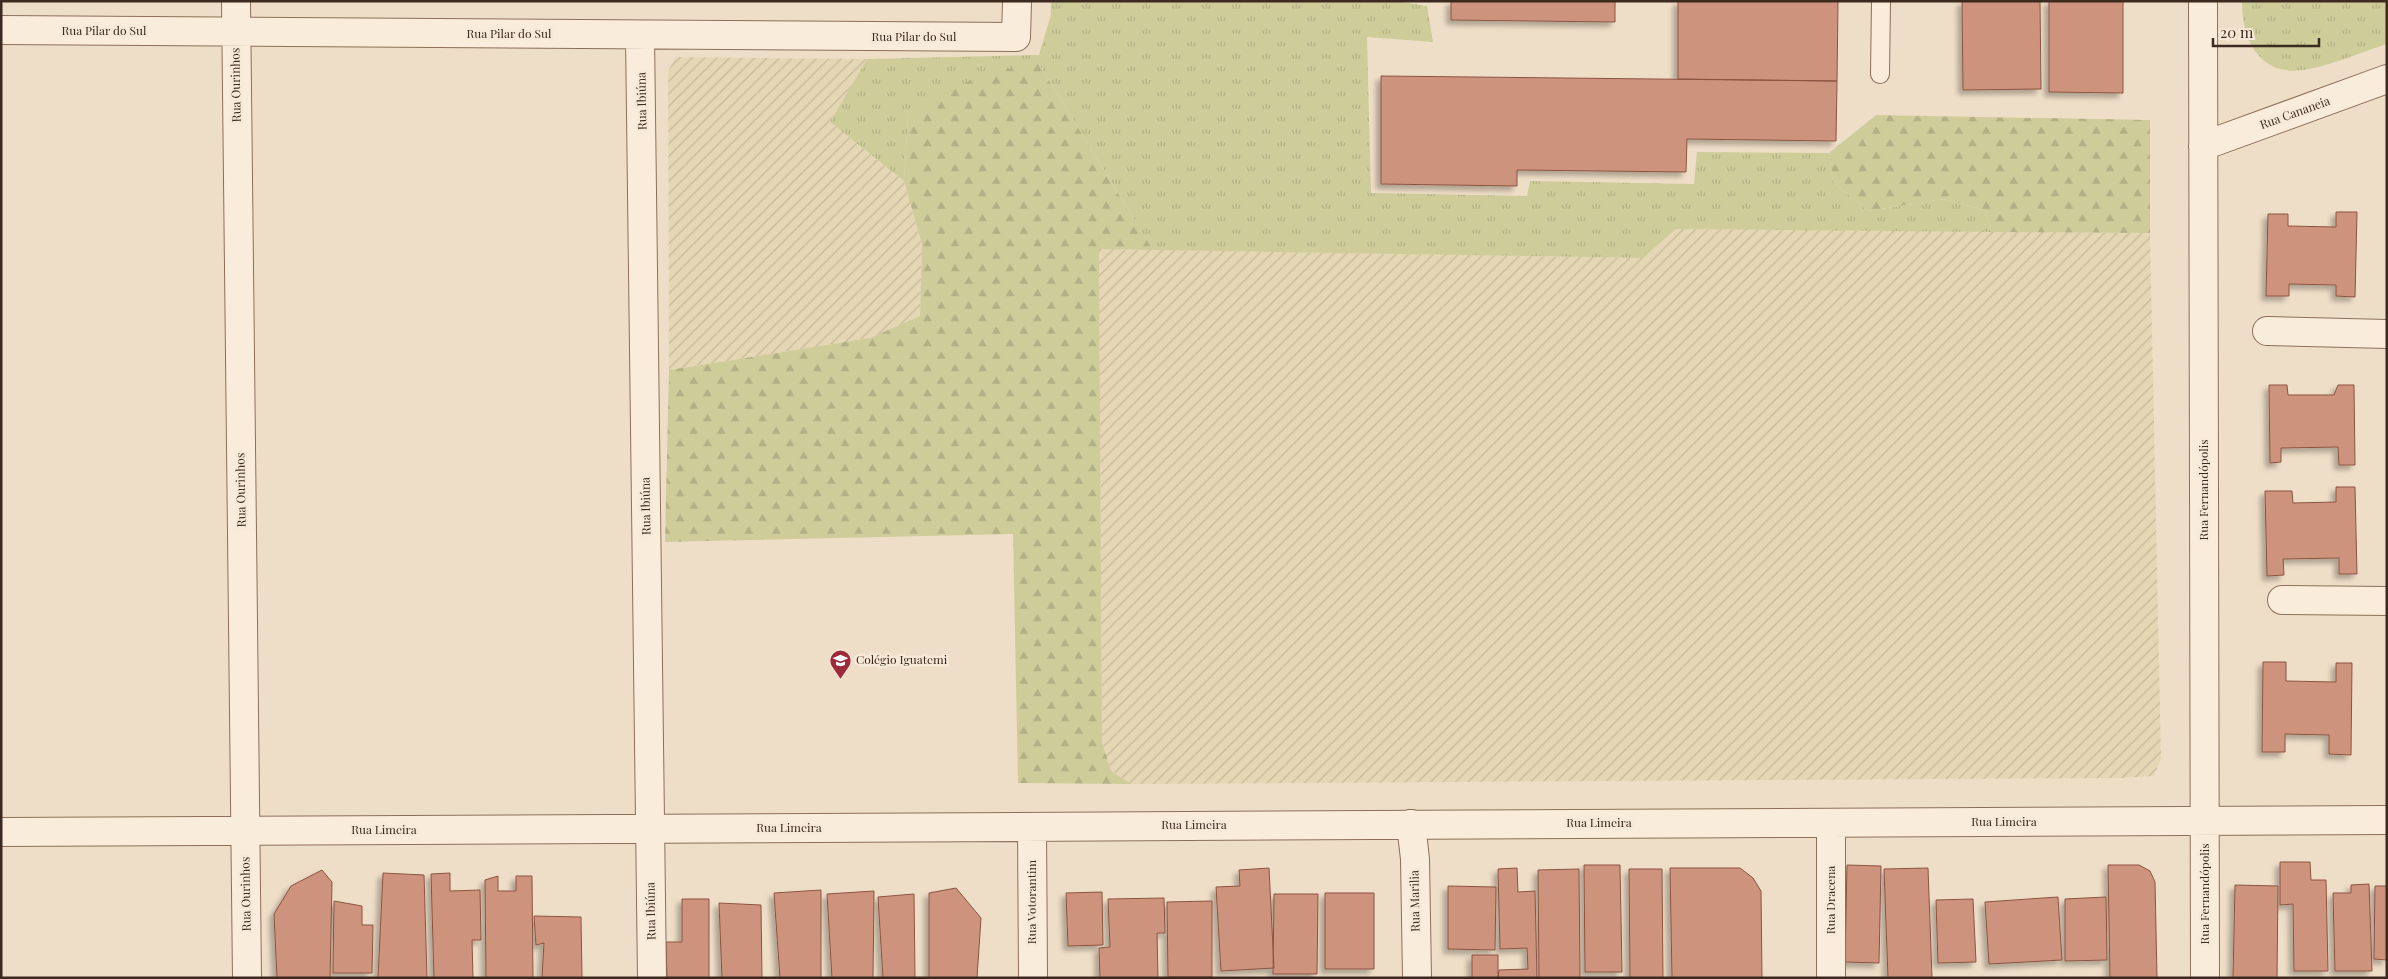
<svg xmlns="http://www.w3.org/2000/svg" width="2388" height="979" font-family="'Playfair Display',serif">
  <defs>
    <pattern id="farmland-furrows" width="10" height="10" patternUnits="userSpaceOnUse" patternTransform="scale(1.25)"><rect width="10" height="10" fill="#e5d7b4"/><path d="M-1 1l2-2M0 10L10 0M9 11l2-2" fill="none" stroke="#c5b99a"/></pattern>
    <pattern id="grass-tufts" width="24" height="20" patternUnits="userSpaceOnUse" patternTransform="scale(1.25)"><rect width="24" height="20" fill="#cecd9a"/><path d="M3 7l-1-3M5 7V3M7 7l1-3M15 17l-1-3M17 17v-4M19 17l1-3" fill="none" stroke="#b2b084"/></pattern>
    <pattern id="forest-firs" width="22" height="20" patternUnits="userSpaceOnUse" patternTransform="scale(1.25)"><rect width="22" height="20" fill="#cecd9a"/><path d="M5 1l3.5 6h-7zM16 11l3.5 6h-7z" fill="#b2b084"/></pattern>
    <filter id="shadow"><feDropShadow dx="-4.5" dy="4.5" stdDeviation="2.5" flood-color="#0004"/></filter>
  </defs>
  <rect width="100%" height="100%" fill="#efdec7"/>
  <!-- farmland -->
  <path fill="url(#farmland-furrows)" d="M676,57L867,59L830,122L904,181L922,244L920,316L870,338L669,370L668,71Z
    M1676,229L2150,233L2161,758L2154,776L2121,778L1131,784L1111,771L1102,742L1099,249L1643,258Z"/>
  <!-- grass -->
  <path fill="url(#grass-tufts)" d="M1051,1H1395L1427,6L1433,42L1367,37L1371,193L1527,196L1530,181L1694,184L1697,152L1829,153L1833,182L1868,211L1944,199L1986,211L1992,232L1676,229L1643,258L1153,250L1039,64L908,116L904,181L830,122L867,59L1039,55L1051,14Z
    M2242,1H2387V44C2362,52 2327,67 2303,70C2258,76 2242,39 2242,1Z"/>
  <!-- forest -->
  <path fill="url(#forest-firs)" d="M1039,64L1153,250L1099,249L1102,742L1111,771L1131,784L1018,783L1013,534L665,542L669,370L870,338L920,316L922,244L904,181L908,116L983,73Z
    M1876,115L2150,120V233L1992,232L1986,211L1944,199L1868,211L1833,182L1829,153Z"/>
  <!-- building -->
  <path fill="#ce937c" stroke="#8b5441" filter="url(#shadow)" d="M1451,1H1615V22L1451,20Z
    M1678,1H1838L1837,81L1678,79Z
    M1962,1H2040L2041,89L1963,90Z
    M2049,1H2123V93L2049,92Z
    M1381,76L1837,81L1836,141L1687,139L1686,172L1517,170V186L1381,184Z
    M2336,212H2357L2355,297L2336,296V285L2289,284V296H2266L2268,214H2288V226L2336,227Z
    M2269,385H2287L2288,395H2334L2338,385H2354L2355,465H2339L2338,447L2281,448V462L2270,463Z
    M2336,487H2355L2357,574H2339V558L2283,559L2284,575L2267,576L2265,491H2292L2293,503L2336,502Z
    M2263,662H2286V681L2336,682V663H2352L2351,755L2329,754V735L2285,734V752H2262Z
    M2280,862H2310L2311,880H2326L2328,971H2294L2293,904L2280,905Z
    M1584,865H1620L1622,972H1585Z
    M1847,865L1881,866L1879,963L1845,962Z
    M2108,865H2139L2150,871L2155,882L2157,978H2110Z
    M1269,868L1274,968L1221,971L1216,887L1240,886L1239,870Z
    M1517,868L1518,892L1535,891L1537,978H1498L1499,970L1528,969L1527,948L1500,949L1498,869Z
    M1670,868H1740L1753,878L1761,891L1762,978H1672Z
    M1928,868L1932,978H1888L1884,869Z
    M1579,869L1580,978H1539L1538,870Z
    M1629,869H1662L1663,978H1630Z
    M322,870L332,882L330,978H277L274,914L291,886Z
    M383,873L424,875L427,978H378Z
    M450,873V891L480,890L481,940H472L473,978H434L431,874Z
    M498,876V891H516V876H532L533,978H486L485,880Z
    M2369,884L2372,971H2335L2333,893H2351V885Z
    M2235,885L2278,886L2277,978H2233Z
    M1448,886L1496,887L1495,950L1448,949Z
    M2375,886H2387V960L2374,959Z
    M956,888L981,918L977,978H929V893Z
    M821,890V978H780L774,893Z
    M874,891L873,978H832L827,894Z
    M1102,892L1103,945L1068,946L1066,893Z
    M1325,893H1374V969H1325Z
    M914,894L915,978H883L878,897Z
    M1274,894H1318L1317,974H1273Z
    M2058,897L2062,960L1989,964L1985,902Z
    M2106,897L2107,960L2065,961V899Z
    M1164,898L1165,933H1157L1158,978H1100L1099,948L1110,947L1108,899Z
    M682,899H709V978H667L666,942H682Z
    M1973,899L1976,962L1938,963L1936,900Z
    M334,901L362,906V925H373L372,973H333Z
    M1212,901V977H1168L1167,902Z
    M719,903L761,905L762,978H722Z
    M534,916L581,917L582,978H542L544,943L536,945Z
    M1472,955H1498V978H1472Z"/>
  <g fill="none" stroke-linecap="round" stroke-linejoin="round">
    <defs>
      <path id="lane" d="M1880,74L1881,1"/>
      <path id="street" d="M236,1L247,978
        M2203,1L2205,978
        M1,30L1016,37L1017,1
        M640,35L652,978
        M2203,146L2387,79
        M2267,331L2387,334
        M2282,600L2387,601
        M1831,823V978
        M1411,824L1415,859L1417,978
        M1032,827L1033,978
        M1,832L2387,820"/>
    </defs>
    <!-- lane casing -->
    <use href="#lane" stroke="#8c6f5b" stroke-width="20"/>
    <!-- street casing -->
    <use href="#street" stroke="#8c6f5b" stroke-width="30"/>
    <!-- lane -->
    <use href="#lane" stroke="#faecda" stroke-width="18"/>
    <!-- street -->
    <use href="#street" stroke="#faecda" stroke-width="28"/>
  </g>
  <!-- icons -->
  <defs>
    <symbol id="school-pin" viewBox="-11 -11 22 30"><path d="M0 17L-7.5 6A9.5 9.5 0 1 1 7.5 6Z" fill="#9c2a3a" stroke="#f7e9d7"/><path d="M0-5L7-2L0 1L-7-2ZM-4 1L0 2.5L4 1V4Q0 6-4 4Z" fill="#fff"/></symbol>
  </defs>
  <g fill-rule="evenodd">
    <use href="#school-pin" x="828" y="648" width="25" height="34"/>
  </g>
  <g text-anchor="middle" stroke-width="5" stroke-linejoin="round" paint-order="stroke">
    <!-- street labels -->
    <g font-size="12" fill="#3c291f" stroke="#f7e9d7">
      <text x="104" y="35">Rua Pilar do Sul</text>
      <text x="509" y="38">Rua Pilar do Sul</text>
      <text x="914" y="41">Rua Pilar do Sul</text>
      <text transform="translate(236 85) rotate(-91)" y="4">Rua Ourinhos</text>
      <text transform="translate(642 101) rotate(-91)" y="4">Rua Ibiúna</text>
      <text transform="translate(2295 113) rotate(-20)" y="4">Rua Cananeia</text>
      <text transform="translate(241 490) rotate(-91)" y="4">Rua Ourinhos</text>
      <text transform="translate(2204 490) rotate(-90)" y="4">Rua Fernandópolis</text>
      <text transform="translate(646 506) rotate(-91)" y="4">Rua Ibiúna</text>
      <text x="2004" y="826">Rua Limeira</text>
      <text x="1599" y="827">Rua Limeira</text>
      <text x="1194" y="829">Rua Limeira</text>
      <text x="789" y="832">Rua Limeira</text>
      <text x="384" y="834">Rua Limeira</text>
      <text transform="translate(246 894) rotate(-91)" y="4">Rua Ourinhos</text>
      <text transform="translate(2205 894) rotate(-90)" y="4">Rua Fernandópolis</text>
      <text transform="translate(1831 900) rotate(-90)" y="4">Rua Dracena</text>
      <text transform="translate(1415 901) rotate(-91)" y="4">Rua Marilia</text>
      <text transform="translate(1032 902) rotate(-90)" y="4">Rua Votorantim</text>
      <text transform="translate(651 911) rotate(-91)" y="4">Rua Ibiúna</text>
    </g>
    <!-- poi labels -->
    <g font-size="12" fill="#3c291f" stroke="#f7e9d7" text-anchor="start">
      <text x="856" y="664">Colégio Iguatemi</text>
    </g>
  </g>
  <!-- border -->
  <rect width="2388" height="979" fill="none" stroke="#3c291f" stroke-width="5"/>
  <!-- scale -->
  <path d="M2213 38v8h106v-8" fill="none" stroke="#3c291f" stroke-width="2.5"/>
  <text x="2220" y="38" font-size="15" fill="#3c291f" stroke="#f7e9d7" stroke-width="4" paint-order="stroke">20 m</text>
</svg>
